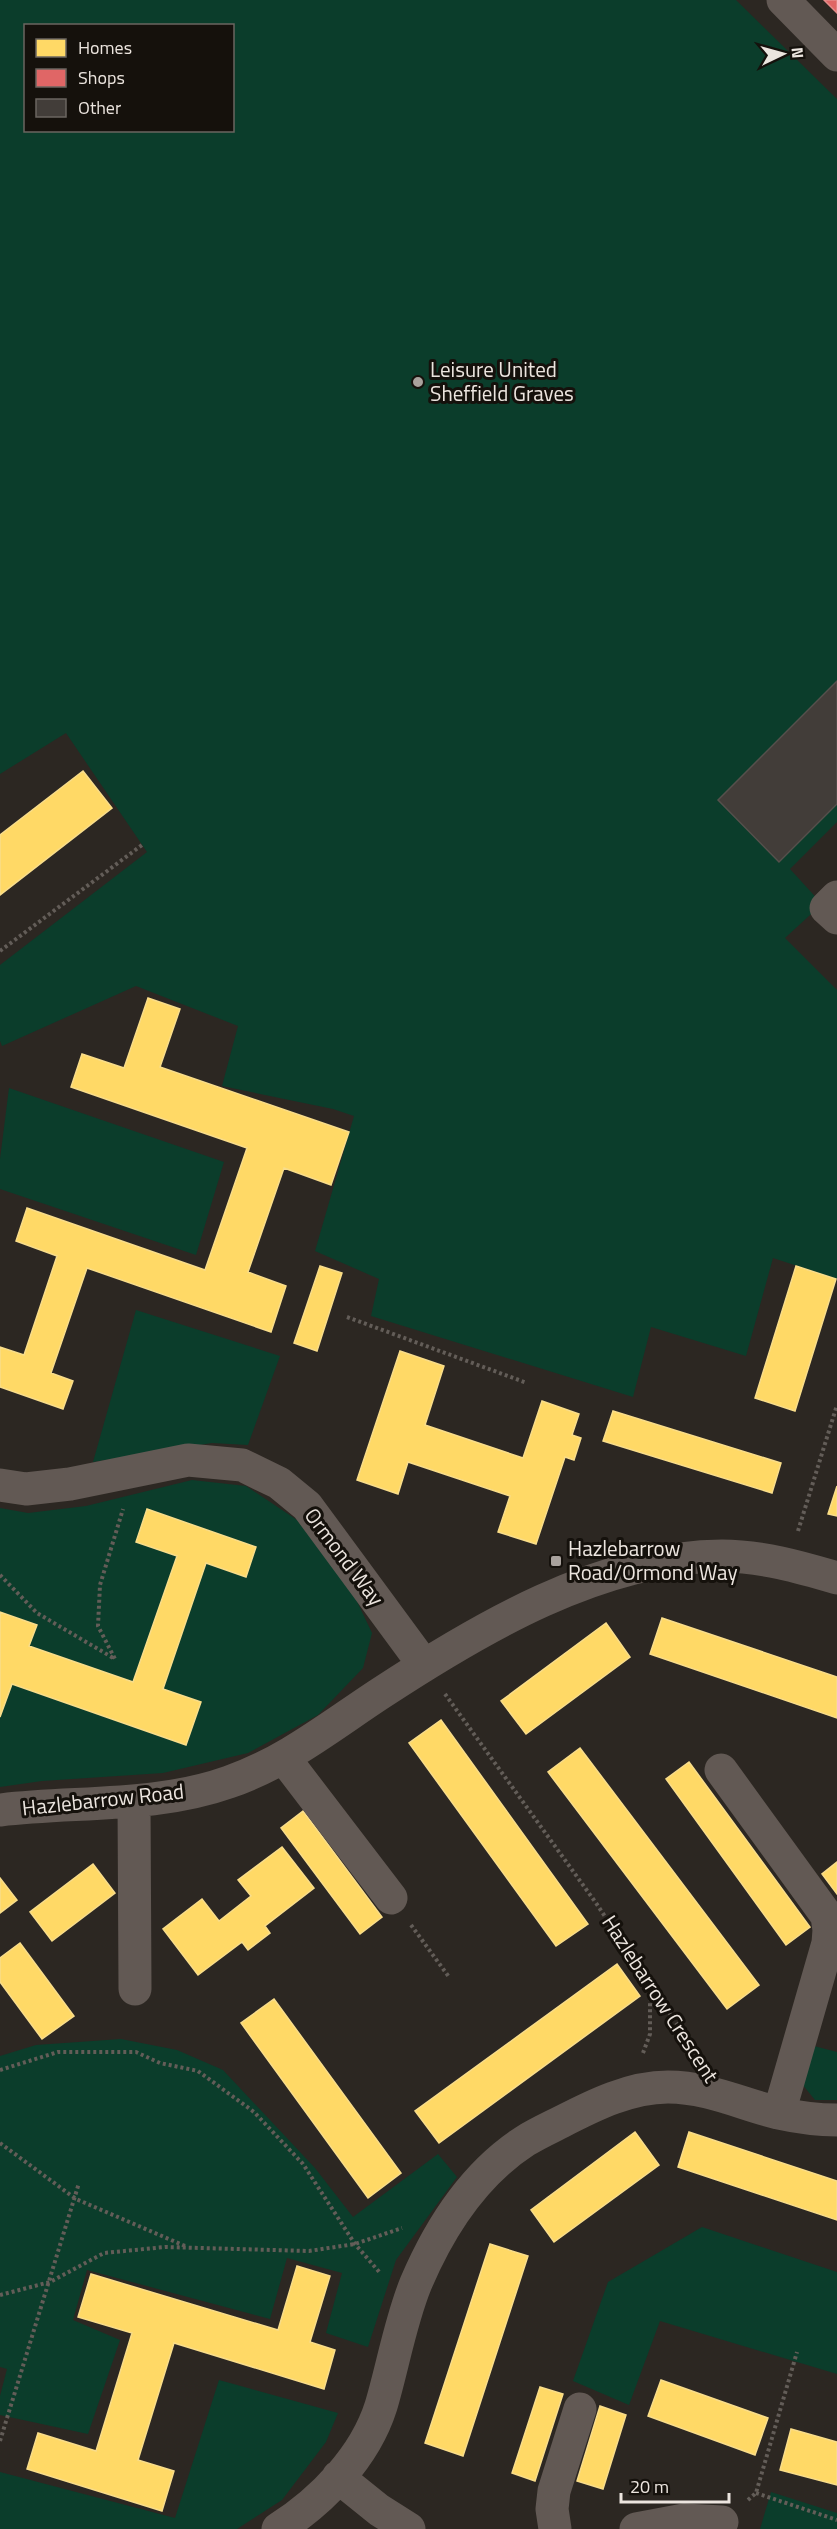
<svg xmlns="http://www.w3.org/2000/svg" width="837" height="2529" font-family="'Titillium Web',sans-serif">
  <rect width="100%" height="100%" fill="#2c2722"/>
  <!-- green -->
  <path fill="#0b3d2b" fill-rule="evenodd" d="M0,0H736L837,99V822L790,869L822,904L785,938L837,990V1279L773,1258L746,1356L651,1327L633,1397L371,1316L379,1279L315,1251L354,1116L333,1109L222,1086L238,1026L136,986L2,1046L0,1041V965L147,852L66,733L0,774ZM26,26H232V130H26Z
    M9,1088L224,1162L196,1255L0,1189V1159Z
    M136,1310L280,1356L248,1445L212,1443L93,1462Z
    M192,1480L246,1486L297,1520L354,1595L372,1633L363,1668L318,1715L248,1753L163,1773L42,1781L0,1787V1508L28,1513L86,1506Z
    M121,2039L177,2050L223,2070L315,2168L353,2217L438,2154L457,2177L396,2260L368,2347L326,2333L342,2273L287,2258L270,2319L87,2270L73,2320L120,2340L88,2434L0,2415V2396L7,2369L0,2367V2056L36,2045Z
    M814,2046L837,2052V2100H815L802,2084Z
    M702,2227L837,2272V2374L660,2321L629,2405L573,2381L608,2282Z
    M219,2380L338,2413L326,2442L282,2500L237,2529H0V2472L175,2518Z
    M771,2492L837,2513V2529H760Z"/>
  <!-- homes -->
  <path fill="#ffd966" stroke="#f9dd8a" stroke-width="1.5" d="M83,771L112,808L0,895V835Z
    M148,998L180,1009L160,1067L349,1132L331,1185L284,1168L248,1272L286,1286L271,1332L87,1268L51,1373L73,1381L63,1409L0,1387V1347L24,1355L57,1256L16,1241L27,1208L205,1270L247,1148L71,1087L82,1054L124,1068Z
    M320,1266L342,1273L317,1351L294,1343Z
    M796,1266L836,1279L795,1411L755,1398Z
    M400,1351L444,1366L425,1425L523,1458L542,1401L579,1414L572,1435L581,1438L574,1460L565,1457L536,1544L498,1532L510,1496L408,1462L398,1494L357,1480Z
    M613,1411L781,1463L772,1493L603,1441Z
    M837,1486V1516L828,1514Z
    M147,1509L256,1547L246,1577L206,1563L163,1689L201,1702L186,1745L12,1684L0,1717V1612L37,1625L29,1646L133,1682L177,1556L136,1542Z
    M662,1618L837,1677V1718L650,1654Z
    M606,1623L630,1657L526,1734L501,1701Z
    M441,1720L588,1924L556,1946L409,1743Z
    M580,1748L759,1985L727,2009L548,1772Z
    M689,1762L810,1927L786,1945L666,1779Z
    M303,1811L382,1917L360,1934L281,1828Z
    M282,1847L314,1888L265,1926L270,1933L248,1950L242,1942L198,1975L163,1929L202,1899L219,1921L251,1896L238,1880Z
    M837,1862V1894L822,1874Z
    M93,1864L115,1893L52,1941L30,1912Z
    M0,1878L17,1900L0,1913Z
    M20,1943L74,2016L42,2039L0,1982V1958Z
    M617,1964L640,1996L439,2143L415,2111Z
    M274,1999L401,2173L368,2198L241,2023Z
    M635,2132L659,2165L554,2242L531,2210Z
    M689,2132L837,2181V2220L678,2167Z
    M490,2244L528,2256L463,2456L425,2443Z
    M297,2266L330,2276L310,2342L335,2350L324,2389L174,2343L138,2460L174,2471L162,2511L27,2469L38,2433L96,2451L132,2333L78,2317L91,2274L278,2330Z
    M661,2380L768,2418L755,2455L648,2416Z
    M540,2387L563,2394L535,2481L512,2473Z
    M600,2406L626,2415L603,2489L577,2481Z
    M791,2429L837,2442V2485L780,2470Z"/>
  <!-- shops -->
  <path fill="#e06666" stroke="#e48c8a" stroke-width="1.5" d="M824,0H837V13Z
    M824,0H837V13Z"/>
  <!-- building -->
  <path fill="#423d39" stroke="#55504c" stroke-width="1.5" d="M837,681V804L779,862L718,800Z"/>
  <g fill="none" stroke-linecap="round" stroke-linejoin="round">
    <!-- path -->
    <path stroke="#635d58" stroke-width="4" stroke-dasharray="3 3" stroke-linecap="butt" d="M0,951L142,845
      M347,1317L527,1383
      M798,1531L837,1405
      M0,1575L37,1613L115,1659L98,1626L100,1585L123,1509
      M445,1694L596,1903L697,2054
      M411,1925L449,1977
      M643,2053L650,2034V1984
      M0,2070L58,2052H136L160,2063L198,2071L254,2112L303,2164L355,2244L381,2274
      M0,2143L76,2199L185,2246
      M0,2295L50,2282L104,2253L165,2247L309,2251L355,2244L402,2228
      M0,2441L79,2183
      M756,2493L837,2520
      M748,2500L756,2493L797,2352"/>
    <!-- minor -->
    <path stroke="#625954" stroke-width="33" d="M783,0L837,55
      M837,897L826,908L837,918
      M0,1485L26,1489L70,1484L188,1460L242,1465L279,1483L307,1506L424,1665
      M284,1758L391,1898
      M721,1770L827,1916L829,1930L828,1943L779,2113
      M134,1801L135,1989
      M0,1810C76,1801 156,1808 229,1782C285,1763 332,1725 381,1693C480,1628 600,1557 722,1556C761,1556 800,1567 837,1578
      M338,2477L379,2510L409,2529
      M278,2529C322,2501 365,2457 381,2406C393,2366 400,2322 416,2283C439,2229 474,2174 525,2141C536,2134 549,2128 561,2122C594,2105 630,2087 668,2087C707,2087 742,2104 778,2113C796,2117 818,2120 837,2120
      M555,2529L552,2509L554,2491L580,2409
      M636,2529L684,2520L722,2522"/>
  </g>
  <!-- markers -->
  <g fill="#a9a29d" stroke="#15110c" stroke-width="2">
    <circle cx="418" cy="382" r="6"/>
    <rect x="550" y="1555" width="12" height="12" rx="3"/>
  </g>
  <g text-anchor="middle" stroke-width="6" stroke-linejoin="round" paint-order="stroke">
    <!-- poi labels -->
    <g font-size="21" fill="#ece5df" stroke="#15110c" text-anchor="start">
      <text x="430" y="377">Leisure United<tspan x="430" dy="24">Sheffield Graves</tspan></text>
      <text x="568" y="1556">Hazlebarrow<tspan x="568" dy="24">Road/Ormond Way</tspan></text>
    </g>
    <!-- street labels -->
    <g font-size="21" fill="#ece5df" stroke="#15110c">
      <text transform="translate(344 1557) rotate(53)" y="7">Ormond Way</text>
      <text transform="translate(103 1800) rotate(-6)" y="7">Hazlebarrow Road</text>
      <text transform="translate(660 1999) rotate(57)" y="7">Hazlebarrow Crescent</text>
    </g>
  </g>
  <!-- legend -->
  <rect x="24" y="24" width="210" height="108" fill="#15110c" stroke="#6b6660" stroke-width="1.5"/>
  <rect x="36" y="39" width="30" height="18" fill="#ffd966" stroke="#6b6660" stroke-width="1.5"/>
  <text x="78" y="54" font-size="18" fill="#ece5df">Homes</text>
  <rect x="36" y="69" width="30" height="18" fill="#e06666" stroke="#6b6660" stroke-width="1.5"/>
  <text x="78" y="84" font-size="18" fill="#ece5df">Shops</text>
  <rect x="36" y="99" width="30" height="18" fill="#423d39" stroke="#6b6660" stroke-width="1.5"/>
  <text x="78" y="114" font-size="18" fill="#ece5df">Other</text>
  <!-- north arrow -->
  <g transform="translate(783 54) rotate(85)" stroke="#15110c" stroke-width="4.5" paint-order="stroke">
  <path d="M0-4.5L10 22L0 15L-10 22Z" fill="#ece5df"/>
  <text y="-9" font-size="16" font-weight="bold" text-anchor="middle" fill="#ece5df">N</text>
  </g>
  <!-- scale -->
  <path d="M621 2493v9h108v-9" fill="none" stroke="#ece5df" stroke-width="3"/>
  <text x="630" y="2493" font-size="18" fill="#ece5df" stroke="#15110c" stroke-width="4.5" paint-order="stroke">20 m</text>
</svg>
